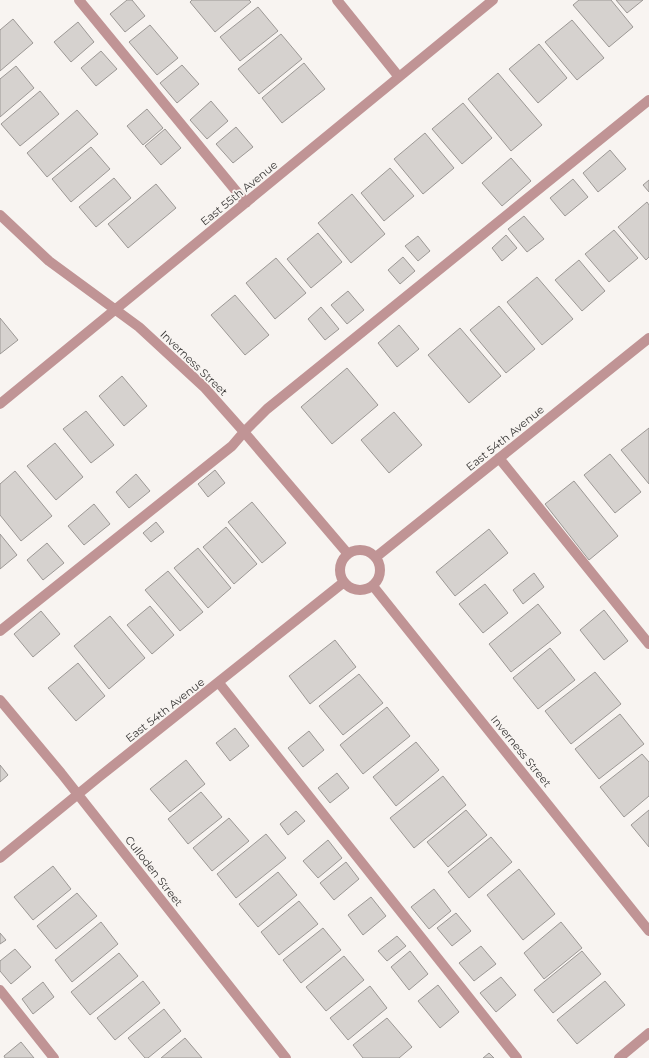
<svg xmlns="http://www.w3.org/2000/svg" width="649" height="1058" font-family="Montserrat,sans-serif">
  <rect width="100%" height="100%" fill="#f8f4f1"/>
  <!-- building -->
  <path fill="#d6d2cf" stroke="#9c9895" d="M127,0H132L145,16L125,32L110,14Z
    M192,0H249L251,2L215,32L190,2Z
    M579,0H611L633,27L609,47L573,5Z
    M616,0H643L627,13Z
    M258,7L278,31L240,61L220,37Z
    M13,19L33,43L0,71V30Z
    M572,20L604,58L577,80L545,42Z
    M78,22L94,42L71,62L54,42Z
    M150,25L178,58L157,75L129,42Z
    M281,34L302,59L259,94L238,69Z
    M539,44L567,78L538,103L509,69Z
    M101,51L117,69L96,86L81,68Z
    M304,63L325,89L282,123L262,98Z
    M182,65L199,84L177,103L160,83Z
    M16,66L34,88L0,117V79Z
    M498,73L542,125L511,151L468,99Z
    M40,91L59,114L20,146L1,124Z
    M211,101L228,121L207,139L190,120Z
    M463,103L492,138L462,164L432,129Z
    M147,109L163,128L143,145L127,126Z
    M77,110L98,134L47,177L27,153Z
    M236,127L253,147L233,163L216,144Z
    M165,129L181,148L161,165L145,146Z
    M425,133L454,168L423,194L394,159Z
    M91,147L110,169L71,202L52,179Z
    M610,150L626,169L598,192L583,173Z
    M511,158L531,181L502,206L482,183Z
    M390,168L414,196L384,221L361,193Z
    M114,178L131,198L96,227L79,207Z
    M573,179L588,197L565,216L550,198Z
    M649,180V192L643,185Z
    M156,184L176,208L128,248L108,224Z
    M352,194L385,234L351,263L318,223Z
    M647,202L649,205V257L646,260L618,227Z
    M524,216L544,239L527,252L508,229Z
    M614,230L638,258L609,282L585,254Z
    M318,233L342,262L311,288L287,259Z
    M506,235L517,248L502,261L492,248Z
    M418,236L430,251L418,261L405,246Z
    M403,257L415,271L400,284L388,270Z
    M276,258L306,293L275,319L246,283Z
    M579,260L605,291L582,311L555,280Z
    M537,277L573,319L542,345L507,302Z
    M348,291L364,310L347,324L331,305Z
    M235,295L269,335L245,355L211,315Z
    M499,306L535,349L506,373L470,330Z
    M321,307L339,329L325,340L308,319Z
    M0,318L18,340L0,354Z
    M399,325L419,349L397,367L378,343Z
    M460,328L501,376L469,403L428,355Z
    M347,368L378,405L332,444L301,407Z
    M122,376L147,406L124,426L99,396Z
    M86,411L114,445L91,463L63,429Z
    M394,412L422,445L389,473L361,440Z
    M649,428V484L621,450Z
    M55,443L83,477L56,500L27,466Z
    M610,454L641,492L615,513L584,475Z
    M215,470L225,483L208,497L198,484Z
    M15,471L52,516L21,541L0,515V484Z
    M136,474L150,491L129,508L116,492Z
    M574,481L618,536L589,560L545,504Z
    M252,502L286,543L262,563L228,522Z
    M94,504L110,524L84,545L68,526Z
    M156,522L164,532L151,542L143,533Z
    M226,527L257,564L234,584L203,547Z
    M489,529L508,553L455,596L436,572Z
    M0,534L17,555L0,569Z
    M47,543L64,563L43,580L27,560Z
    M198,548L231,588L208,608L174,568Z
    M168,571L203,612L180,631L145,590Z
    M534,573L544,587L523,604L513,590Z
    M485,584L508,613L483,633L459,604Z
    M538,604L561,633L511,672L489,644Z
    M150,606L174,635L152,654L127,625Z
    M604,610L628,641L604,660L580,630Z
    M41,611L60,634L33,657L14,634Z
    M110,616L145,658L109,689L74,646Z
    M335,640L356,667L310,704L289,676Z
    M550,648L575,680L538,709L513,678Z
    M78,663L105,696L76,721L48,688Z
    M595,672L621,704L571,744L545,711Z
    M359,674L383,703L343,735L319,706Z
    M387,707L410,736L363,774L340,745Z
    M620,714L644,744L599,779L575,749Z
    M235,728L249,746L230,761L216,743Z
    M309,731L324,750L303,767L288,748Z
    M416,742L439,770L396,806L373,777Z
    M642,754L649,762V796L624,817L600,787Z
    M186,760L205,784L170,812L150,789Z
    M0,765L8,775L0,782Z
    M337,773L349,788L330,803L318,788Z
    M443,776L466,805L414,848L390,818Z
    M201,792L222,817L188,844L168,819Z
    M466,810L487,835L448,867L427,842Z
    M649,810V847L631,825Z
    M296,811L305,821L288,835L280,824Z
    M229,818L249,841L212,871L193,848Z
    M266,834L286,858L236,898L217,874Z
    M491,837L512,862L469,898L448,872Z
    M328,840L342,858L318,878L303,861Z
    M346,862L359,879L334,900L320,883Z
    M53,866L71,889L33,920L14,897Z
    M519,869L555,914L523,940L487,895Z
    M278,872L297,895L258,927L239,904Z
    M434,889L451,911L429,929L411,907Z
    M77,893L97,916L56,949L37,926Z
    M371,897L386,916L363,935L348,915Z
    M299,901L318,924L279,955L261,932Z
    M456,913L471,931L452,946L437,928Z
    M101,922L118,944L72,982L55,960Z
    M561,922L582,948L544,979L524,953Z
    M323,928L341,950L301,983L283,960Z
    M0,933L6,940L0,944Z
    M397,936L406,946L387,961L378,951Z
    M481,946L496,964L474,981L459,963Z
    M15,949L31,967L11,984L0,971V961Z
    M410,951L428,974L409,990L391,967Z
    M582,951L601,974L553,1013L534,990Z
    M119,953L138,976L90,1015L71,992Z
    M344,956L364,980L326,1011L306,987Z
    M501,977L516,995L496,1012L480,993Z
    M143,981L160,1003L115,1040L97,1018Z
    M605,981L625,1005L577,1044L557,1020Z
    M43,982L54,997L33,1014L22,999Z
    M438,985L459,1012L440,1028L418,1001Z
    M370,986L387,1008L348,1040L330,1018Z
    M164,1009L181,1031L148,1058H145L128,1038Z
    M387,1018L412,1047L399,1058H363L353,1045Z
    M185,1038L202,1058H161Z
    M21,1042L34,1058H5L4,1056Z
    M489,1053L494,1058H483Z"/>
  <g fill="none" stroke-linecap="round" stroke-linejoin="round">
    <!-- minor -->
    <path stroke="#c09495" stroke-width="10" d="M79,0L246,203
      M337,0L399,77
      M0,215L49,261L139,327L204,387L244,432L348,554
      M0,404L493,0
      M499,458L649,644
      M340 570a20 20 0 1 1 40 0a20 20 0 1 1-40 0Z
      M376,557L649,338
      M373,586L649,931
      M0,631L232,446L244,432L267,409L649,100
      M219,683L517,1058
      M0,700L61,773L286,1058
      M0,858L99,777L344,582
      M0,990L54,1058
      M619,1058L649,1033"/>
  </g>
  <g text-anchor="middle" stroke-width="3.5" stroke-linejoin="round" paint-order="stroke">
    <!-- street labels -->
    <g font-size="11" fill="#3a3837" stroke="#f8f4f1">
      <text transform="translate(239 193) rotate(-39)" y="4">East 55th Avenue</text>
      <text transform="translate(194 363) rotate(44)" y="4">Inverness Street</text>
      <text transform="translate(505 438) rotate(-39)" y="4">East 54th Avenue</text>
      <text transform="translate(165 710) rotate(-38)" y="4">East 54th Avenue</text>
      <text transform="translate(521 751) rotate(51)" y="4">Inverness Street</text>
      <text transform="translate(154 871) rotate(52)" y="4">Culloden Street</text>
    </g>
  </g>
</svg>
